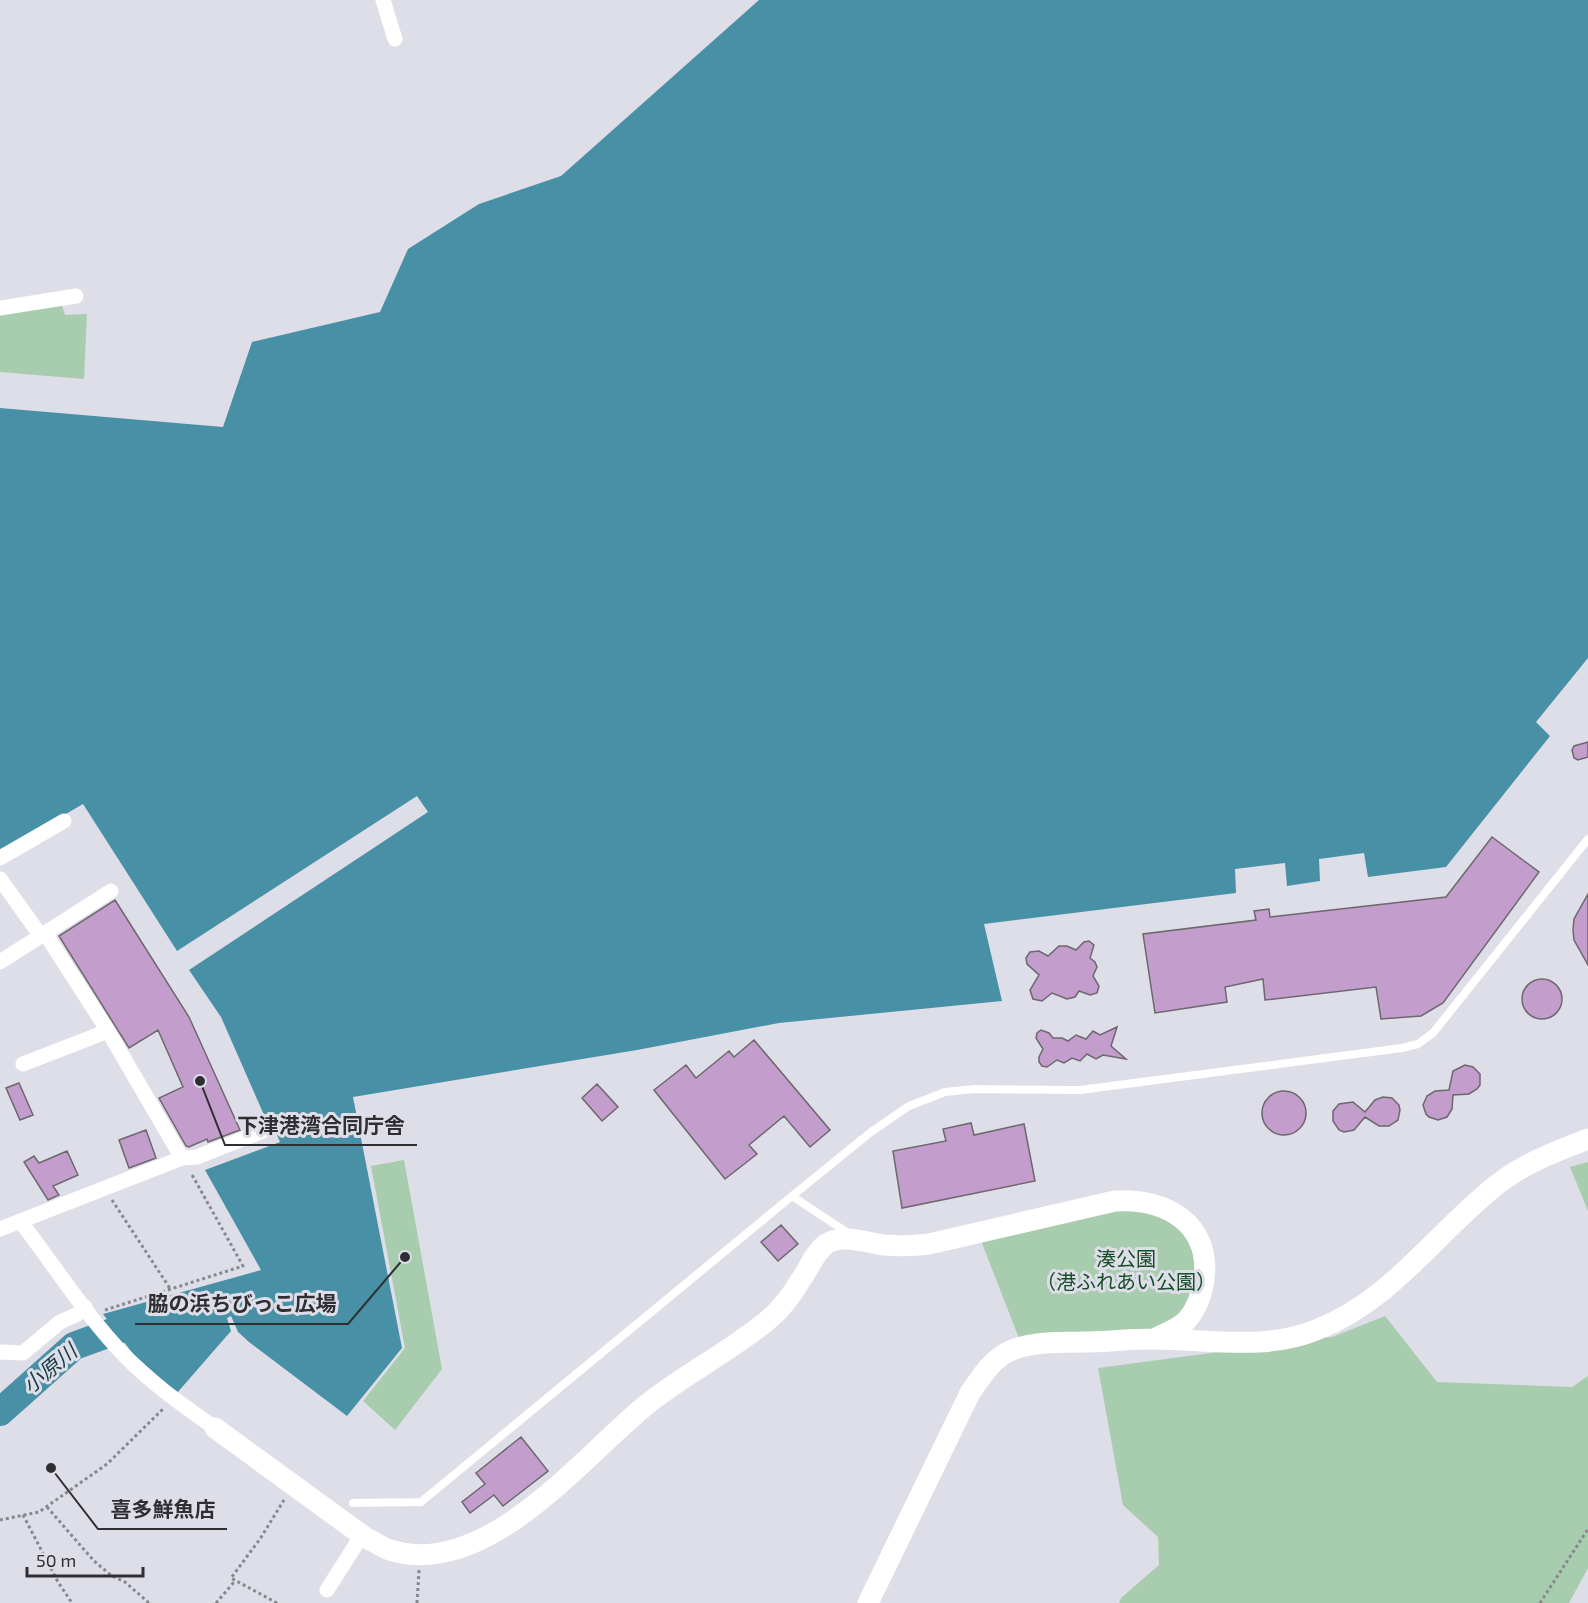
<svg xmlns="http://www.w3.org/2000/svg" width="1588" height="1603" font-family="'Exo 2','Noto Sans JP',sans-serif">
  <rect width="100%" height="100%" fill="#dedee8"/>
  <!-- green -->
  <path fill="#a8ccae" d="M61,303L65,315L87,314L84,379L0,372V312Z
    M404,1160L442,1369L395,1430L363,1401L405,1348L371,1166Z
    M1588,1162V1211L1570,1167Z
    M1115,1201L1174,1212L1204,1276L1174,1329L1022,1346L978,1233Z
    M1385,1316L1437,1382L1572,1387L1588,1376V1568L1569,1603H1119L1121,1598L1159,1565L1158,1537L1123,1505L1098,1368L1332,1337Z"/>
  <!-- water -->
  <path fill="#4890a6" d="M759,0H1588V658L1536,722L1550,736L1446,867L1368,877L1364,853L1319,859L1320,881L1287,886L1285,863L1235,869L1236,893L984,924L1002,1001L779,1023L637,1050L353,1097L402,1348L347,1416L249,1342L238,1332L231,1316L227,1318L231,1331L177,1393L133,1354L103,1314L261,1270L205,1170L280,1142L268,1114L264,1115L221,1017L189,970L428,812L417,796L177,951L83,804L0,852V408L223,427L252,342L380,312L408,249L479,204L561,176Z"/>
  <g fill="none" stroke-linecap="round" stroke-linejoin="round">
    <!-- river -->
    <path stroke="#4890a6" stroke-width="28" d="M0,1412L74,1346L140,1322"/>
  </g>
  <!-- building -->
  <path fill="#c39dcc" stroke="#6d676e" stroke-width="1.5" d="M1588,742V757L1578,760L1574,758L1572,750L1574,746Z
    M1492,837L1539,872L1443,1003L1421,1016L1381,1019L1376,987L1265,1000L1263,979L1225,987L1227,1002L1155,1013L1143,934L1256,920L1254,911L1269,909L1270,917L1446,897Z
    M1588,894V965L1574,940L1573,930L1574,919Z
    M115,900L189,1017L240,1130L208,1142L207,1139L189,1147L186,1146L159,1098L183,1087L158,1030L129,1048L59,936Z
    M1089,941L1094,945L1090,958L1095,962L1097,967L1093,976L1099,986L1097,993L1090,995L1079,991L1075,997L1067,999L1052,993L1042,1001L1033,999L1030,990L1039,975L1027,964L1026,958L1030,952L1039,951L1048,956L1059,946H1067L1076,950L1084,942Z
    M1522 999a20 20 0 1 1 40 0a20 20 0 1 1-40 0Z
    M1117,1027L1111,1046L1126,1059L1103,1055L1096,1059L1087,1054L1080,1061L1072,1058L1064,1063L1057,1060L1047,1067L1042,1066L1039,1062V1057L1043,1049L1036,1038L1037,1033L1041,1030L1049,1033L1053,1038H1062L1068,1041L1076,1035L1086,1039L1093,1031L1100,1035Z
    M754,1040L830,1130L810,1147L784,1116L749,1145L757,1154L725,1179L654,1090L686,1065L696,1078L729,1051L734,1057Z
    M1465,1065L1473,1067L1480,1074V1085L1477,1089L1469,1094L1453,1095L1452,1109L1447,1117L1438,1120L1429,1117L1426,1114L1423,1105L1427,1096L1435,1091L1449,1090L1453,1071Z
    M19,1083L33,1115L20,1120L6,1088Z
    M597,1084L618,1107L602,1121L582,1098Z
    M1262 1113a22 22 0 1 1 44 0a22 22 0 1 1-44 0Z
    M1383,1097L1392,1098L1399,1105L1400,1110L1398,1120L1389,1126H1379L1365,1117L1354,1130L1344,1132L1339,1130L1333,1121V1111L1339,1104L1353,1102L1365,1112L1375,1100Z
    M971,1123L974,1135L1024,1124L1035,1181L902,1208L893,1151L946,1141L943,1129Z
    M146,1130L156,1158L129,1168L119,1140Z
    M67,1151L78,1175L53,1186L59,1195L48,1200L24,1162L34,1156L39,1163Z
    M781,1225L798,1244L778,1261L761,1242Z
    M521,1437L548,1471L503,1506L494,1495L470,1513L462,1502L485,1484L476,1473Z"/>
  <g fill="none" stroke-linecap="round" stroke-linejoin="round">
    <!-- path -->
    <path stroke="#87878e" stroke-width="3" stroke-dasharray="3 3" stroke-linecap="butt" d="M112,1200L171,1290
      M105,1310L243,1266L191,1173
      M47,1507L94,1561L112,1576L125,1582L149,1603
      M23,1515L58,1582L72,1603
      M0,1520L39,1512L107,1464L163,1409
      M216,1603L235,1581
      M277,1603L231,1578L260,1539L284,1500
      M417,1603L419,1570
      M1540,1603L1588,1529"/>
    <!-- lane -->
    <path stroke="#fff" stroke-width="8" d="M792,1196L848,1233
      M353,1503L421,1502L792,1196L871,1132L909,1106L945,1092L975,1089L1080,1090L1402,1048L1418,1044L1433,1033L1588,839"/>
    <!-- street -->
    <path stroke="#fff" stroke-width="15" d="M383,0L395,39
      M0,308L76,296
      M0,858L64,821
      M0,879L41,936
      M45,933L108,1031L182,1158
      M0,962L111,891
      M23,1064L108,1031
      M20,1221C54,1265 87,1317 125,1356C152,1384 184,1406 215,1428
      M0,1229L182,1158L197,1157L263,1131
      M0,1352L23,1353L60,1322L76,1315L85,1307
      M327,1590L362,1535"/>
    <!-- secondary -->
    <path stroke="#fff" stroke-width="21" d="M215,1428L366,1538C373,1541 380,1546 387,1549C483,1583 580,1459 645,1406C684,1374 730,1352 768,1320C781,1309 792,1295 800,1281C809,1269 814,1253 826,1244C843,1233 866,1243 884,1245C899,1246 914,1246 929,1244L1115,1201C1165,1198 1211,1223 1204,1279C1202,1294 1197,1309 1186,1321C1178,1329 1164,1334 1154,1339
      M868,1603L970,1393C981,1377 992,1359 1010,1351C1031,1341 1059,1343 1082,1342C1106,1342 1130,1339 1154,1339C1208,1339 1265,1351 1316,1330C1392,1301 1436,1232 1499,1183C1525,1163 1557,1151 1588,1139"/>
  </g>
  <g text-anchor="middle" stroke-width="6" stroke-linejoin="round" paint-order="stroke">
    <!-- park labels -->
    <g font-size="20" fill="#164e27" stroke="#dedee8">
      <text x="1126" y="1266">湊公園<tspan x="1126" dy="23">（港ふれあい公園）</tspan></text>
    </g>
    <!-- water labels -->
    <g font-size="21" font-style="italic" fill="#163943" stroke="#dedee8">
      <text transform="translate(50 1369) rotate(-40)" y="7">小原川</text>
    </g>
  </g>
  <!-- callouts -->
  <path fill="none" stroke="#2f2f33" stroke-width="2" d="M200 1081L225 1145H417M405 1257L348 1324H135M51 1468L98 1529H227"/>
  <g fill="#2f2f33" stroke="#dedee8" stroke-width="2">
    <circle cx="200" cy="1081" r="6"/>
    <circle cx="405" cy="1257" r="6"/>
    <circle cx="51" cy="1468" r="6"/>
  </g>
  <g font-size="21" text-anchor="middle" font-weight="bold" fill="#2f2f33" stroke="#dedee8" stroke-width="6" stroke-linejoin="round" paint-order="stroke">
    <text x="321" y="1133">下津港湾合同庁舎</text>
    <text x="242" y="1311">脇の浜ちびっこ広場</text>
    <text x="163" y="1517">喜多鮮魚店</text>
  </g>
  <!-- scale -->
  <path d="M27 1567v9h116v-9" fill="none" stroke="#2f2f33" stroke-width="3"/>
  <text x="36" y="1567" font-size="18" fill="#2f2f33" stroke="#dedee8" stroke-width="4.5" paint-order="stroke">50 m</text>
</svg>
